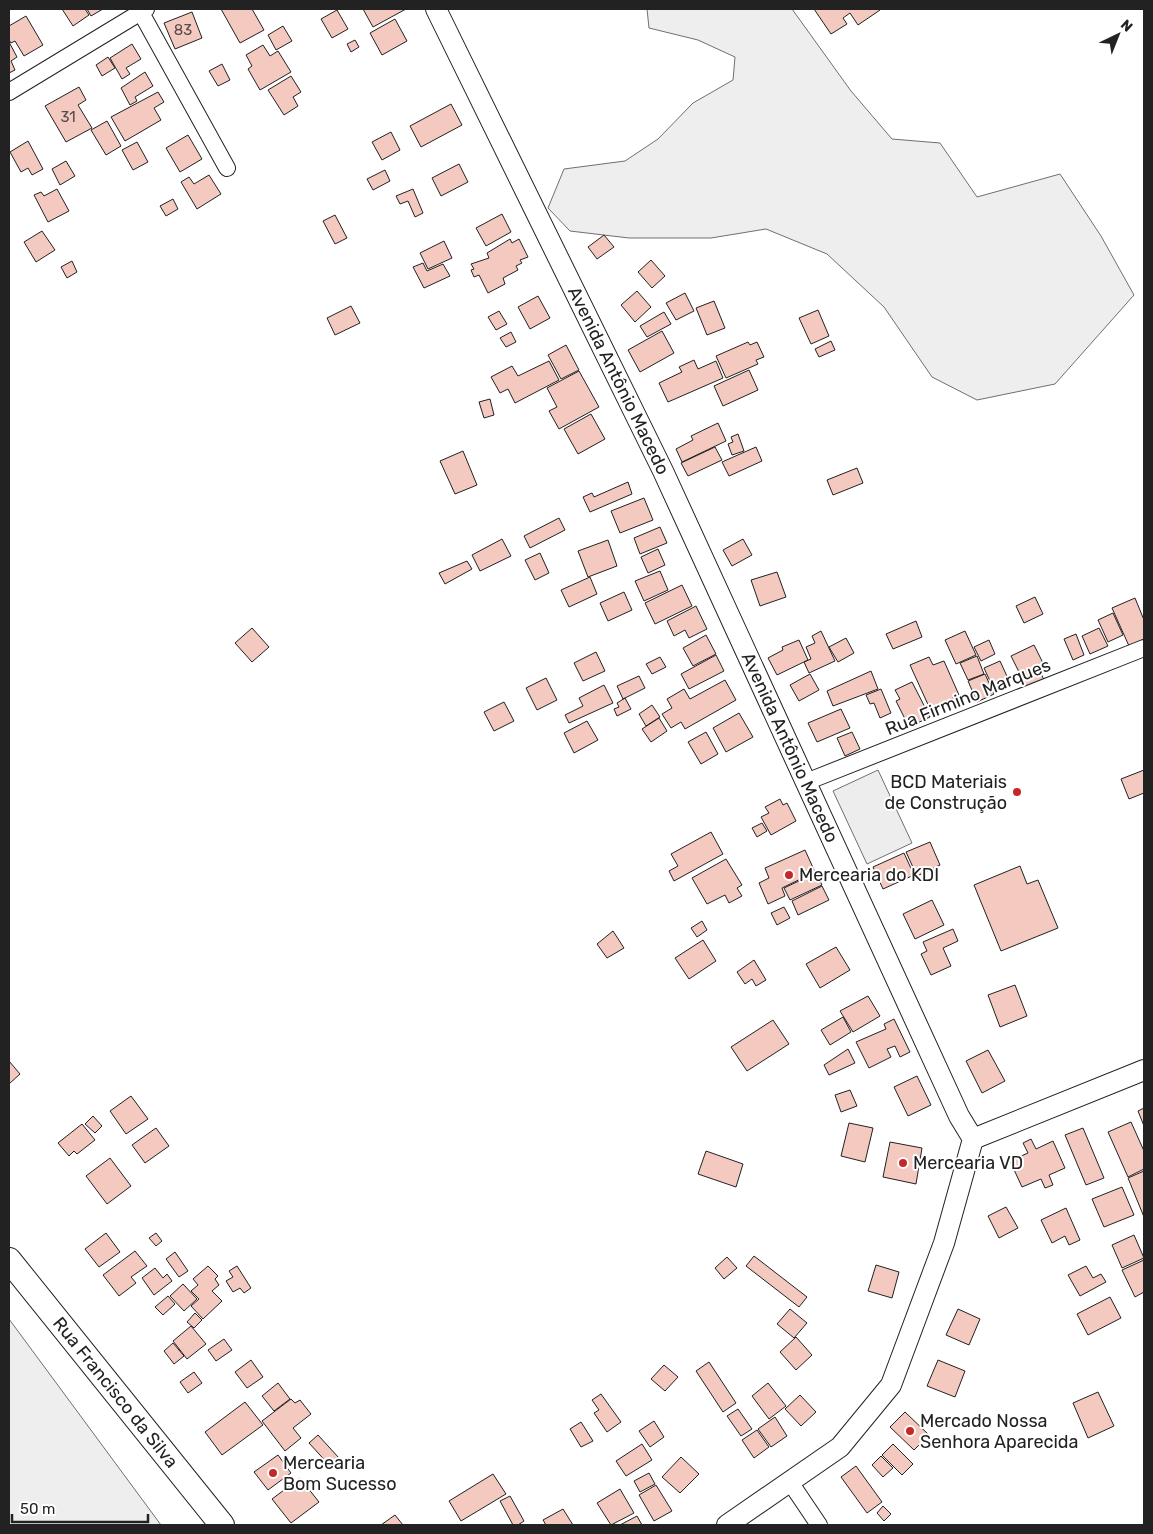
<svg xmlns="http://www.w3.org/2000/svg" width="1153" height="1534" font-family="Rubik,sans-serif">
  <rect width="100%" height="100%" fill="#fff"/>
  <!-- green -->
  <path fill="#eee" stroke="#6f6f6f" d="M647,9H792L851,91L892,139L940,143L977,197L1060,174L1101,236L1134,295L1055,384L977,400L932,377L884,307L827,254L766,229L711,238H629L570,231L548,208L564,169L625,161L658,139L693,103L733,80L735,57L698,40L649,28Z
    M9,1319L161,1525H9Z"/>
  <!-- parking -->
  <path fill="#ededed" stroke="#6f6f6f" d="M878,770L912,843L867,864L833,791Z"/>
  <!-- building -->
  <path fill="#f3c9c0" stroke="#222" d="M62,9H85L89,15L73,26Z
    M87,9H103L91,16Z
    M221,9H252L264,30L240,43Z
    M363,9H406L373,27Z
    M814,9H879L880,10L858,25L850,13L843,18L847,24L831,34Z
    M337,10L348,29L332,38L321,19Z
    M192,12L202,38L175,49L164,23Z
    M26,16L43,45L24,56L15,41L11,43L9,40V26Z
    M395,19L407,41L382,55L370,33Z
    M283,26L292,41L276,50L268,35Z
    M355,40L359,47L351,52L347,44Z
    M9,42L17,57L11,61L15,70L9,73Z
    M132,44L141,59L126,68L130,74L122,79L110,58Z
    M263,45L270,56L278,51L291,72L260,90L248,69L252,66L246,55Z
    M108,57L115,68L102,76L96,65Z
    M222,64L230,80L218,86L209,71Z
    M145,72L153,86L135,97L137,101L130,105L121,88Z
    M291,76L301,92L293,97L298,106L284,115L268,90Z
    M79,87L86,100L78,105L92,128L66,142L45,106Z
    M158,92L164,102L154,108L161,120L125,141L111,117Z
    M451,104L462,125L421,147L410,126Z
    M107,121L121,146L106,155L91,130Z
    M391,132L400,150L382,160L372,142Z
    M188,135L202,159L180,172L166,148Z
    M28,141L43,169L32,175L28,168L21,172L10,152Z
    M137,142L148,162L133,170L122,150Z
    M66,161L75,176L60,185L52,169Z
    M459,164L468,182L441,196L432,178Z
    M385,170L390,181L373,190L367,179Z
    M209,175L221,194L197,209L181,182L189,177L194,184Z
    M57,189L69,211L48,222L34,195L41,192L44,196Z
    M413,189L423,213L415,217L408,201L400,204L396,196Z
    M173,199L178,209L166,216L160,206Z
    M502,214L511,232L486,246L476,228Z
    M335,215L347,238L335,244L323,221Z
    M42,231L55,250L36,262L24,242Z
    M604,235L614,247L597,259L588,247Z
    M510,239L512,243L519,239L528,257L520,260L522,263L516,266L518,270L503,278L505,284L488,293L479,275L474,277L471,270L474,269L471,264L489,258L487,253Z
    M444,241L452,258L428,269L420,253Z
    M651,260L665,276L652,288L638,272Z
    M72,261L77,272L67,278L61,267Z
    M423,263L427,271L443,264L450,276L424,288L413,267Z
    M637,291L651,307L635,322L621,305Z
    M685,293L694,311L676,320L666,303Z
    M538,296L550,318L530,329L518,307Z
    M714,301L725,328L707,335L696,308Z
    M351,306L360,323L335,335L327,318Z
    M818,310L829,336L811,344L799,318Z
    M499,311L507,324L496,330L488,317Z
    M664,312L671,324L647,337L640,326Z
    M662,331L674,353L640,372L628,350Z
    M511,332L516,342L506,347L500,338Z
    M831,341L835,350L819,357L815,349Z
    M748,342L750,345L757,342L764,357L756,360L758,364L726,378L716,356Z
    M566,345L579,370L561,379L548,355Z
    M694,360L698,369L716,361L723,378L668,402L659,383L682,372L679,367Z
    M549,361L559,380L515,403L508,389L500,393L491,377L512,366L518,376Z
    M749,370L758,390L723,406L714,386Z
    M579,371L599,407L559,429L549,411L557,407L547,388Z
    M490,399L494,415L484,418L479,402Z
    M591,414L605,439L578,454L564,429Z
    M718,423L726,441L682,462L676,449L693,440L691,436Z
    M738,434L744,451L732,455L728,444L733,442L731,437Z
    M715,447L722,460L688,476L681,463Z
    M756,447L762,461L729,476L722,462Z
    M463,451L477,485L455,494L440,461Z
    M857,468L863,483L833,495L827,480Z
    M628,482L632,494L590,512L583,497L592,493L594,497Z
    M644,498L653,520L620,533L611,511Z
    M559,518L565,530L530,548L524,536Z
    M660,527L667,543L640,554L634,538Z
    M502,539L511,556L480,571L472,555Z
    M743,539L752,555L732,566L723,550Z
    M608,540L617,566L588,577L578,551Z
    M658,549L665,565L648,573L641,557Z
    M540,553L549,573L535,580L525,560Z
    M467,561L472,569L445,584L439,573Z
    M660,571L668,590L644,601L635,581Z
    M777,572L786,597L760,606L751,580Z
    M590,577L597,594L569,607L561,590Z
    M682,585L692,606L655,624L645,603Z
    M624,592L632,610L608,621L600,603Z
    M1035,597L1043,614L1024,623L1016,606Z
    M1135,598L1144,620V639L1129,646L1112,608Z
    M696,606L707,629L689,638L685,630L674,636L667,621Z
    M1113,613L1123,635L1108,642L1098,620Z
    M916,621L922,637L893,649L886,634Z
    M252,628L269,647L252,662L235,643Z
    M1099,628L1108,646L1090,654L1082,636Z
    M821,631L835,661L809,673L804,662L811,659L806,647L815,643L812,636Z
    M965,631L976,655L956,664L945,640Z
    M1076,634L1084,655L1073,660L1064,639Z
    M706,635L716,654L693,666L683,648Z
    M846,638L854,653L838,662L829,647Z
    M799,640L808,660L777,675L768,658L783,650L782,647Z
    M989,640L995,654L981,661L974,647Z
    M1034,645L1045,667L1039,669L1044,680L1027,688L1011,656Z
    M596,652L605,671L583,681L574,663Z
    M716,655L724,671L689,689L681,674Z
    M977,656L984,674L968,680L960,663Z
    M660,657L666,667L652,674L646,664Z
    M929,657L933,665L944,661L959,695L930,709L910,665Z
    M1000,661L1011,685L995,692L984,668Z
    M871,671L878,689L833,706L827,691Z
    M810,674L819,690L799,701L790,685Z
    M985,674L994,694L977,702L968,681Z
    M639,676L645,688L623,699L617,686Z
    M546,678L557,700L537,710L526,688Z
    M725,680L736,700L685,729L681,722L671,728L662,714L672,708L667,699L684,689L690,699Z
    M912,682L930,717L909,727L896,701L900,699L895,690Z
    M604,685L613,703L569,723L565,715L583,706L579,698Z
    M881,689L891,713L880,718L874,703L870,704L866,695Z
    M625,698L631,709L617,716L614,709L619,707L617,703Z
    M504,702L514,721L494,731L484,712Z
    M652,705L660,717L646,726L639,714Z
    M841,709L850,728L817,742L808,723Z
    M739,713L753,737L726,752L713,728Z
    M659,718L667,731L651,742L642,729Z
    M587,721L598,740L574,753L564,733Z
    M706,732L718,754L701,764L688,742Z
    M852,732L860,749L845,756L837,738Z
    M1144,770V793L1129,799L1121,779Z
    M780,799L783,805L787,803L796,821L771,835L761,817L769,813L765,807Z
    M762,823L767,831L757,837L752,828Z
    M711,832L723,854L674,881L669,871L678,866L671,854Z
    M930,842L940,865L917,876L906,852Z
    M805,850L815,872L782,888L785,896L768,904L759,883L769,878L765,868Z
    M904,853L914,875L883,889L873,867Z
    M726,859L742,885L737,888L742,896L729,903L725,895L707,904L692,878Z
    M1020,866L1027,884L1038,880L1058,928L1001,951L974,885Z
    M816,873L822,885L790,900L784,888Z
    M822,886L829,900L798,915L792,901Z
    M932,900L944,925L915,939L903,914Z
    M784,907L790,918L777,925L771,913Z
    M702,921L707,930L697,937L691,928Z
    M953,929L958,941L943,948L951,966L931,975L921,954L927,951L923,942Z
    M613,931L624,948L607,958L597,944Z
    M703,940L716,961L689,979L675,958Z
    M836,947L850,970L820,988L806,964Z
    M754,960L766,980L756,986L752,979L745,984L737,972Z
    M1015,985L1027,1016L1000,1027L988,995Z
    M868,996L880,1016L853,1032L840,1011Z
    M843,1017L851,1032L830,1045L821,1030Z
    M894,1019L910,1052L900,1057L895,1046L887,1049L891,1057L869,1068L856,1042L886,1029L884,1024Z
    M773,1020L789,1044L747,1071L731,1047Z
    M848,1049L855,1063L829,1075L824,1065Z
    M988,1050L1005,1081L982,1093L966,1061Z
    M9,1061L20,1074L9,1084Z
    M917,1076L931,1105L908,1116L894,1087Z
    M850,1090L857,1106L841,1112L835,1095Z
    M131,1096L148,1119L126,1134L110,1111Z
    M1144,1108V1126L1138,1111Z
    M93,1116L102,1126L95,1133L85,1124Z
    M1131,1122L1144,1151V1169L1128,1177L1108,1132Z
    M849,1123L873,1128L865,1162L841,1156Z
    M82,1124L95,1140L77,1154L74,1151L69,1156L58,1143Z
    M156,1128L169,1146L145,1163L132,1145Z
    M1083,1128L1104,1178L1086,1185L1065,1135Z
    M1031,1139L1036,1149L1053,1141L1065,1168L1049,1175L1053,1185L1045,1188L1041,1179L1022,1187L1010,1161L1028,1153L1023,1143Z
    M890,1142L922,1148L916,1184L883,1177Z
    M706,1151L743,1164L736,1187L698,1174Z
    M110,1158L131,1186L107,1204L86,1176Z
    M1144,1171V1217L1128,1178Z
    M1122,1187L1134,1215L1104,1227L1092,1199Z
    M1006,1207L1018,1228L999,1238L988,1216Z
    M1066,1208L1080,1240L1069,1245L1065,1236L1052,1243L1041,1220Z
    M106,1233L120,1252L99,1267L85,1249Z
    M156,1233L162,1241L156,1246L149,1238Z
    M1134,1235L1144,1258L1122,1268L1112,1245Z
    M135,1251L147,1266L131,1277L136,1283L119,1296L103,1275Z
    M175,1252L188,1271L179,1277L166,1259Z
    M754,1256L807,1297L799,1307L746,1266Z
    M727,1257L737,1268L724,1279L715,1268Z
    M1144,1260V1292L1135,1297L1122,1270Z
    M876,1265L899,1272L892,1298L868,1291Z
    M208,1266L218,1276L215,1279L219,1285L212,1291L222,1301L203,1319L191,1306L199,1299L191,1291L198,1285L193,1279Z
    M237,1266L251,1288L244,1293L240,1288L233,1292L226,1281L233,1277L229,1271Z
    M1086,1266L1093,1278L1101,1274L1106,1282L1080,1296L1068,1275Z
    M155,1268L163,1278L167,1274L172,1281L154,1295L142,1278Z
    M183,1284L197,1299L184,1311L170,1296Z
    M168,1296L175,1304L163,1315L155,1307Z
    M1110,1297L1121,1318L1088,1335L1077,1314Z
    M790,1309L807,1323L794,1338L777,1324Z
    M958,1309L980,1319L969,1345L946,1335Z
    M195,1313L202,1320L194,1328L187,1322Z
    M191,1326L206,1344L187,1359L173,1341Z
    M796,1337L812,1355L796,1370L780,1352Z
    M224,1339L232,1350L216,1361L208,1350Z
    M173,1343L184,1356L174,1364L164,1351Z
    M251,1360L263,1377L247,1388L235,1372Z
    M938,1360L965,1371L955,1397L927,1386Z
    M709,1362L736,1403L723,1412L696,1371Z
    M664,1365L678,1377L665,1391L651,1379Z
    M194,1372L202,1383L188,1393L180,1382Z
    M278,1383L290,1399L274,1411L262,1396Z
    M768,1383L786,1406L769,1419L752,1396Z
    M1098,1392L1114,1426L1088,1438L1073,1403Z
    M601,1394L621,1422L607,1432L594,1413L599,1410L592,1400Z
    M800,1395L816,1412L801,1426L785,1409Z
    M291,1399L295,1403L300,1400L311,1414L293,1428L301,1438L285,1451L262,1421Z
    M245,1402L263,1425L222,1455L205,1432Z
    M738,1409L752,1429L741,1436L727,1416Z
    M905,1412L929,1435L914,1450L890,1427Z
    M775,1417L787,1436L771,1447L758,1429Z
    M654,1421L664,1437L650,1447L639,1431Z
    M581,1422L593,1441L581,1447L570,1429Z
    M757,1430L769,1447L754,1458L742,1440Z
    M318,1435L339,1458L330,1466L309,1443Z
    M642,1444L652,1460L626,1476L616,1461Z
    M893,1444L913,1464L902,1475L882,1455Z
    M278,1455L291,1473L268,1490L254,1472Z
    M881,1456L893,1468L883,1477L872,1465Z
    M681,1457L699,1474L680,1493L662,1477Z
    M856,1466L882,1502L867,1513L841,1477Z
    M649,1473L655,1484L640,1492L634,1481Z
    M493,1474L506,1494L461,1521L449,1501Z
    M300,1478L319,1502L291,1523L272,1499Z
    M656,1485L672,1511L654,1521L639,1495Z
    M620,1489L634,1513L611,1525L597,1503Z
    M510,1496L524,1521L518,1525H513L500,1501Z
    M883,1506L891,1514L884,1521L877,1513Z
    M563,1509L573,1525H546L543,1520Z
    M395,1515L403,1525H381Z
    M637,1516L642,1525H620Z"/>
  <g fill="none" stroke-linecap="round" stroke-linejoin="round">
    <defs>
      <path id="minor" d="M139,9L227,168
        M9,92L146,9
        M806,782L1144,648
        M790,1482L819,1525"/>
      <g id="tertiary">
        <path id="s1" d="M436,9L663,471L959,1116L973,1139L944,1243L891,1385L840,1447L727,1525"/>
        <path d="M973,1139L1144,1070"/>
      </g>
      <g id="secondary">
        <path id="s2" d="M9,1260L222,1525"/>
      </g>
    </defs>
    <!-- minor casing -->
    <use href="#minor" stroke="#222" stroke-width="18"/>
    <!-- tertiary casing -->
    <use href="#tertiary" stroke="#222" stroke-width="22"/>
    <!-- secondary casing -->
    <use href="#secondary" stroke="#222" stroke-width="26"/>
    <!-- minor -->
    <use href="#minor" stroke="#fff" stroke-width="16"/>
    <!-- tertiary -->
    <use href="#tertiary" stroke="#fff" stroke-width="20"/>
    <!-- secondary -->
    <use href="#secondary" stroke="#fff" stroke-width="24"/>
  </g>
  <!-- markers -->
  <g fill="#c62828" stroke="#fff" stroke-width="2">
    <circle cx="1017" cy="792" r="5"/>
    <circle cx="789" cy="875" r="5"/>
    <circle cx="903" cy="1163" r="5"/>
    <circle cx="910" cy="1431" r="5"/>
    <circle cx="273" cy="1473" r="5"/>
  </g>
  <g text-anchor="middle" stroke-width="4" stroke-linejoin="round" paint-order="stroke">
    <!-- number labels -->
    <g font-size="15" fill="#564c4a">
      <text x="183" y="35">83</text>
      <text x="68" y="122">31</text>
    </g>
    <!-- street labels -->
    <g font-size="18" fill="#222" stroke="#fff">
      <text dy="6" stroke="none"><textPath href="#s1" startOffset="414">Avenida Antônio Macedo</textPath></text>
      <text transform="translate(968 697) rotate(-22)" y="6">Rua Firmino Marques</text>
      <text dy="6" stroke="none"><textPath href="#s1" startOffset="819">Avenida Antônio Macedo</textPath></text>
      <text dy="6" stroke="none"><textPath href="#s2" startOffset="170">Rua Francisco da Silva</textPath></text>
    </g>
    <!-- poi labels -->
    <g font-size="18" fill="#222" stroke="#fff" text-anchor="start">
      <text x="1007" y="788" text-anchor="end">BCD Materiais<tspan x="1007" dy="21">de Construção</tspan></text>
      <text x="799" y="881">Mercearia do KDI</text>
      <text x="913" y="1169">Mercearia VD</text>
      <text x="920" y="1427">Mercado Nossa<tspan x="920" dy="21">Senhora Aparecida</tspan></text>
      <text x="283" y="1469">Mercearia<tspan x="283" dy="21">Bom Sucesso</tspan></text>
    </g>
  </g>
  <!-- border -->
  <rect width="1153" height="1534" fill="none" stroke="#222222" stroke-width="20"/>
  <!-- north arrow -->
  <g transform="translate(1118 35) rotate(43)" stroke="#ffffff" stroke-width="4" paint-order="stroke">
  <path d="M0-4L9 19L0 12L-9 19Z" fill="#222222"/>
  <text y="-8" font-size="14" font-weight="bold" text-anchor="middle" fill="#222222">N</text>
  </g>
  <!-- scale -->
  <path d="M12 1514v8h136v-8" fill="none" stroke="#222222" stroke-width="2.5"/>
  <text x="20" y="1514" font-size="15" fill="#222222" stroke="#ffffff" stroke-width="4" paint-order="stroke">50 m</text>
</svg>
